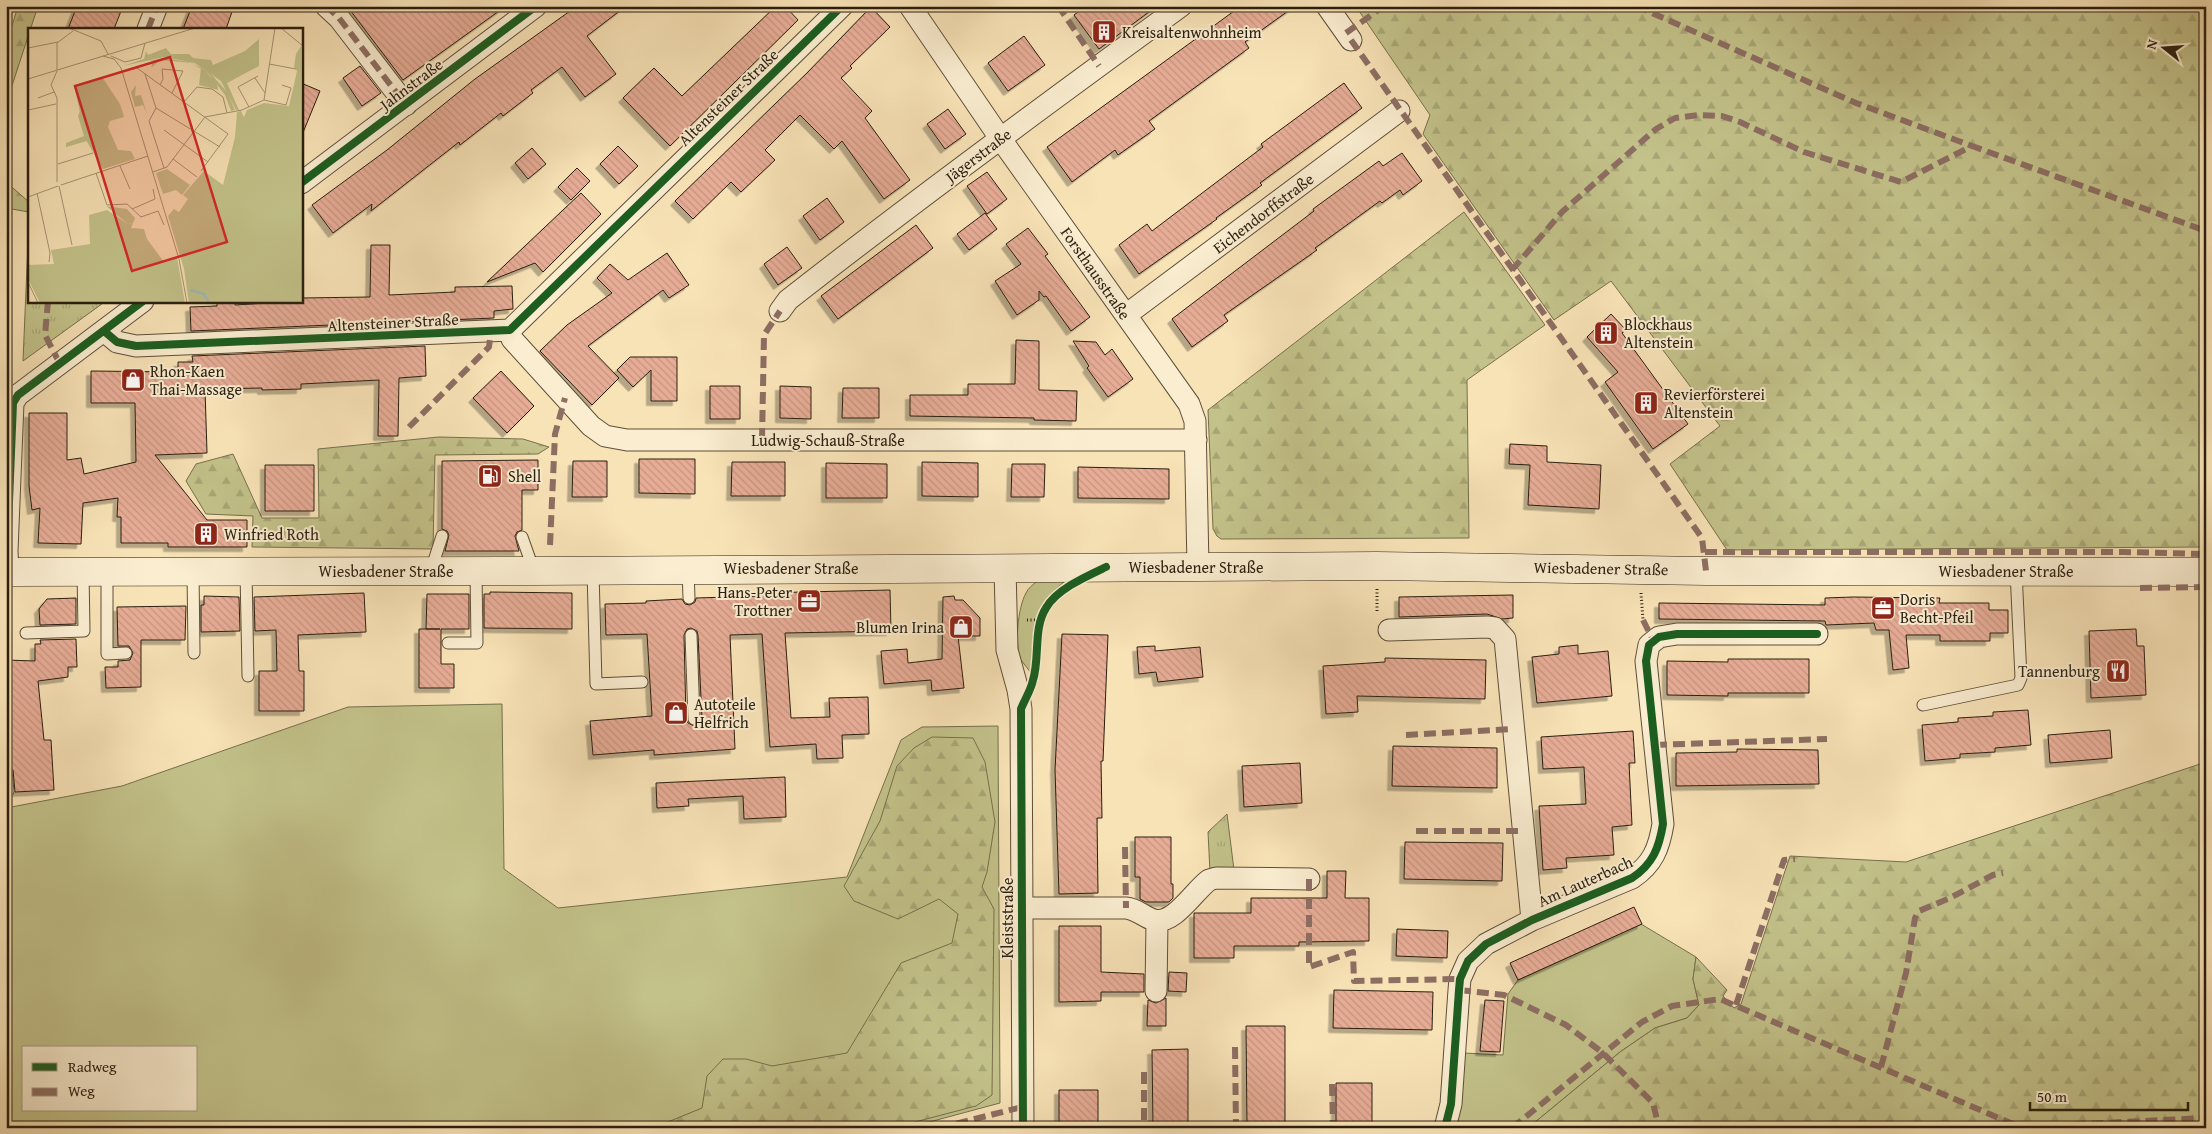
<svg xmlns="http://www.w3.org/2000/svg" width="2212" height="1134" font-family="'Gentium Book Plus',serif">
  <defs>
    <pattern id="forest-firs" width="22" height="20" patternUnits="userSpaceOnUse" patternTransform="scale(1.25)"><rect width="22" height="20" fill="#c3c28a"/><path d="M5 1l3.5 6h-7zM16 11l3.5 6h-7z" fill="#a8a676"/></pattern>
    <pattern id="park-tufts" width="24" height="20" patternUnits="userSpaceOnUse" patternTransform="scale(1.25)"><rect width="24" height="20" fill="#c3c28a"/><path d="M3 7l-1-3M5 7V3M7 7l1-3M15 17l-1-3M17 17v-4M19 17l1-3" fill="none" stroke="#a8a676"/></pattern>
    <pattern id="building-back-hatch" width="6" height="6" patternUnits="userSpaceOnUse" patternTransform="scale(1.25)"><rect width="6" height="6" fill="#e7ac96"/><path d="M-1 5l2 2M0 0l6 6M5-1l2 2" fill="none" stroke="#c69480"/></pattern>
    <filter id="shadow"><feDropShadow dx="-4.5" dy="4.5" stdDeviation="0" flood-color="#0004"/></filter>
  </defs>
  <rect width="100%" height="100%" fill="#f8e3b7"/>
  <filter id="stains"><feTurbulence type="fractalNoise" baseFrequency=".004" numOctaves="4"/><feColorMatrix values="0 0 0 0 .2 0 0 0 0 .09 0 0 0 0 .02 0 0 0 .5 -.17"/></filter>
  <radialGradient id="worn" r=".72"><stop offset=".6" stop-color="#630" stop-opacity="0"/><stop offset="1" stop-color="#630" stop-opacity=".3"/></radialGradient>
  <!-- grass -->
  <path fill="#c3c28a" stroke="#76704c" fill-rule="evenodd" d="M1037,581H1065C1029,611 1034,630 1031,673C1028,669 1024,664 1021,660C1014,645 1018,607 1026,593C1028,588 1033,585 1037,581Z
    M502,704L504,869L558,908L847,877L901,740L922,727L998,726L1000,1103L907,1128H6V808L122,786L348,707ZM24,1048H196V1110H24Z
    M1641,924L1696,957L1693,979L1699,1005L1687,1018L1655,1028L1620,1052L1528,1128H1456L1463,1053L1503,1055L1508,994L1518,980Z"/>
  <!-- forest -->
  <path fill="url(#forest-firs)" stroke="#76704c" d="M18,6H38L6,104V46Z
    M1360,6H2206V547L1727,550L1670,464L1720,426L1611,281L1554,320L1423,134L1430,115L1357,8Z
    M6,182L29,202V212L6,208Z
    M1464,212L1545,325L1467,380L1469,538L1221,539L1217,536L1213,529L1208,410Z
    M439,437L523,439L549,447L538,454L435,455L433,549L252,547L253,516L206,514L186,481L196,464L233,454L262,518H319L318,449Z
    M932,737L973,738L985,762L995,822L987,872L982,887L994,909L992,1095L976,1106L892,1128H653L702,1108L707,1076L723,1059H746L772,1066L847,1053L901,963L952,943L958,914L939,899L898,919L854,901L844,886L880,821L897,766L914,748Z
    M2206,762V1128H1528L1620,1052L1655,1028L1687,1018L1699,1005L1693,979L1696,957L1727,990L1723,996L1734,1008L1741,1004L1790,856L1906,862Z"/>
  <!-- park -->
  <path fill="url(#park-tufts)" stroke="#76704c" d="M28,243L29,301H106L23,361Z
    M1227,814L1234,870L1210,872L1208,832Z"/>
  <!-- building -->
  <path fill="url(#building-back-hatch)" stroke="#2a1e0f" fill-rule="evenodd" filter="url(#shadow)" d="M77,6H123L114,29H68Z
    M192,6H234L226,29H183Z
    M347,6H506L403,80Z
    M577,6H626L587,36L616,74L585,97L562,67L531,90L533,93L503,116L501,113L460,145L459,142L371,211L372,204L333,233L312,205L387,150L475,79Z
    M776,6H785L798,20L670,146L623,98L654,68L682,96Z
    M1086,6H1157L1099,49L1074,15Z
    M1241,6H1295L1245,42L1249,48L1149,121L1155,129L1118,155L1115,150L1072,182L1047,147Z
    M871,7L890,27L850,66L852,68L841,78L872,111L865,118L910,180L884,199L842,141L834,149L800,115L765,150L775,160L741,192L731,182L693,219L675,201L807,73Z
    M1024,36L1045,65L1008,91L988,63Z
    M360,66L381,93L362,106L343,78Z
    M301,83L320,91L302,135H301Z
    M1344,83L1362,108L1260,183L1262,185L1216,218L1217,219L1139,274L1119,245L1147,224L1152,231L1263,147L1261,144Z
    M948,109L966,134L945,149L927,124Z
    M618,146L638,166L619,184L600,164Z
    M532,148L546,164L528,179L515,163Z
    M1402,153L1422,181L1403,195L1400,190L1382,203L1380,201L1315,248L1317,250L1224,315L1228,321L1192,347L1172,319L1314,211L1313,209L1379,161L1383,166Z
    M577,168L590,181L571,200L558,187Z
    M987,172L1007,199L987,214L967,186Z
    M581,193L601,214L543,272L535,263L487,282Z
    M827,198L844,222L820,240L803,216Z
    M985,213L997,229L969,250L957,234Z
    M916,225L933,248L838,319L821,296Z
    M1028,228L1048,254L1045,256L1090,317L1071,331L1046,296L1044,297L1039,291V300L1017,315L995,281L1021,264L1006,244Z
    M371,245H390L389,295L455,292V287L512,286L513,309L494,311V318L191,331L190,307L217,306V301H235V305L301,301V298L370,297Z
    M787,247L802,268L778,285L764,264Z
    M667,253L689,285L669,298L663,290L588,346L619,378L592,405L540,351L567,325L612,293L597,278L610,264L628,280Z
    M1611,314L1626,330L1622,333L1688,424L1653,449L1605,382L1618,372L1587,337Z
    M1016,340L1039,341V390L1077,391L1076,421L1034,420V418L910,416V395H968V384H1015Z
    M1073,341L1096,342L1105,355L1112,349L1133,379L1108,397L1087,368L1089,366Z
    M425,346L426,376L399,378L398,436H378L379,380L301,384V389L262,390V388L205,389L207,453L155,455L207,520H247V547H168V543H121V517H117L118,498L83,503L81,544L38,543L40,508L32,510L29,486V413H67V460L81,458L84,474L136,462L135,403H91V371L178,372V362H193L192,356Z
    M630,357H677V401H651V370L633,387L617,370Z
    M501,371L534,406L507,433L473,398Z
    M710,386H740V419H710Z
    M780,386L811,387V419L780,418Z
    M843,388H879V418H842Z
    M1510,444L1547,446V462L1601,465L1599,509L1528,505L1530,465L1509,464Z
    M639,459H695V494L639,493Z
    M538,460V490H522V530L517,532L515,536L519,551H445L449,535L447,531L442,529V461Z
    M573,461H607V497H572Z
    M732,462H785V496H731Z
    M922,462L978,463V497L922,496Z
    M826,463L887,464V498H826Z
    M1012,464H1045L1044,497H1011Z
    M265,465H314V511H265Z
    M1078,467L1169,469V499L1078,498Z
    M890,590L891,631L785,633L791,718L830,717L829,698L868,697L869,734L842,735L843,758L817,759L816,744L770,747L762,634L730,635L735,749L654,755V750L593,755L590,721L652,716L647,634L606,635L605,604L646,603V601L682,599L685,604L690,605L695,602L696,598L761,596V593ZM691,628L697,631L698,635L702,719L698,725L694,726L688,723L686,719L684,635L687,629Z
    M490,592L572,593V629L484,628V594H490Z
    M364,593L366,632L298,635L299,671H304V711H259V671H277L276,630L255,631L254,597Z
    M427,594H469V629H441V664H454V688H419V629H440H426Z
    M1513,595V618L1502,619L1487,614L1399,617V597Z
    M204,596L239,597L240,631L201,632V605H204Z
    M954,596L955,600H963L980,618V636H958L964,688L932,691L931,680L884,684L881,651L907,649L908,663L942,659L943,597Z
    M1853,597L1940,598L1939,603H1989V610H2008V633H1990V641H1940V635H1906L1909,668L1893,670L1889,630H1876L1874,623L1826,625L1825,621L1659,619V603L1825,605V598Z
    M76,598V624L40,625L39,609L47,599Z
    M186,606L185,640H141V687L106,688L105,667H118V661L130,660L133,653L129,646H118L117,607Z
    M2136,629L2137,646H2144L2146,695L2091,698L2089,631Z
    M1062,634L1108,635L1103,761H1101L1102,818H1097L1098,893L1059,894L1055,770Z
    M76,639L77,667H68V677L38,681L44,740H51L54,790L15,792L13,770L8,764L6,660L35,661V644H41L40,640Z
    M1578,645V654L1608,651L1612,696L1537,703L1532,657L1559,654V647Z
    M1155,646V651L1200,647L1203,677L1158,682L1156,672L1139,674L1137,647Z
    M1385,658L1486,660L1485,699L1357,696L1358,712L1326,714L1323,666L1385,662Z
    M1728,659H1809V693H1728V696L1667,695V661L1728,662Z
    M2028,710L2031,745L1995,748V752L1960,754V758L1925,761L1922,725L1958,722V718L1993,716V712Z
    M2110,730L2112,758L2050,763L2048,735Z
    M1633,731L1635,763H1629L1632,825L1612,827L1614,855L1566,858L1567,868L1543,870L1539,806L1586,804L1584,767L1543,769L1541,737Z
    M1393,746L1497,748V788L1392,786Z
    M1737,749L1818,750L1819,784L1676,786V753L1737,752Z
    M1300,763L1302,803L1244,807L1242,766Z
    M785,777L786,817L744,819L743,796L688,799L689,806L657,808L656,783Z
    M1135,837H1171V884H1173V898L1169,902H1146L1140,899V877H1135Z
    M1405,842L1503,843L1502,881L1404,879Z
    M1327,871H1346L1345,898H1369V941L1299,942V946H1234V958H1194V913H1251V898H1327Z
    M1634,907L1642,924L1518,980L1510,963Z
    M1059,926H1101V972L1144,974V992H1101V1001L1059,1002Z
    M1397,929L1448,931L1447,958L1396,956Z
    M1169,972L1187,973L1186,992L1168,991Z
    M1334,990L1433,992L1432,1030L1333,1028Z
    M1166,998V1026H1147L1148,1000L1156,1003Z
    M1485,1000L1504,1001L1500,1052L1480,1051Z
    M1246,1026H1285V1128H1247Z
    M1188,1049V1128H1153L1152,1050Z
    M1336,1083H1372V1128H1336Z
    M1059,1090H1098V1128H1059Z"/>
  <g fill="none" stroke-linecap="round" stroke-linejoin="round">
    <defs>
      <path id="lane" d="M522,537L534,571
        M431,570L442,536
        M688,570L689,598
        M107,571V654L126,653
        M193,571L194,653
        M246,571L248,676
        M593,571L596,684L642,682
        M26,633L84,631L83,571
        M691,635L694,719
        M448,643H477L476,571
        M1923,705L2018,685L2021,678L2016,571
        M6,771L8,791"/>
      <path id="street" d="M326,6L339,18L406,105
        M910,6L1000,138L1189,404L1195,421L1198,566
        M1327,6L1351,40
        M148,29L157,6
        M301,183L536,6
        M780,311L788,300C917,199 1049,102 1181,6
        M1126,315L1399,111
        M510,330L512,339L591,426L605,436L627,440H1196
        M104,331L117,342L136,346L510,330L842,6
        M1005,567L1007,650L1018,690L1021,709L1023,1128
        M8,572L7,551L13,403L18,395L143,301
        M1389,630L1487,627L1495,628L1505,639L1532,920
        M1021,908H1126C1137,909 1144,917 1154,920C1174,925 1194,891 1209,880L1216,878L1309,879
        M1156,991L1157,921
        M1445,1128L1451,1104L1459,990L1460,979L1468,961L1486,944L1532,920L1632,878C1653,864 1659,848 1663,824L1646,661L1649,645L1659,637L1677,634H1817"/>
      <path id="secondary" d="M6,572L534,571L1377,566L1706,571L2206,572"/>
    </defs>
    <!-- lane casing -->
    <use href="#lane" stroke="#5e4f39" stroke-width="13"/>
    <!-- street casing -->
    <use href="#street" stroke="#5e4f39" stroke-width="23"/>
    <!-- secondary casing -->
    <use href="#secondary" stroke="#2a1e0f" stroke-width="29"/>
    <!-- path -->
    <path stroke="#2a1e0f" stroke-width="3" stroke-dasharray="1 2.5" stroke-linecap="butt" d="M1377,589V613
      M1641,593L1643,620
      M1027,620H1040"/>
    <!-- lane -->
    <use href="#lane" stroke="#faedd0" stroke-width="11"/>
    <!-- street -->
    <use href="#street" stroke="#faedd0" stroke-width="21"/>
    <!-- secondary -->
    <use href="#secondary" stroke="#faedd0" stroke-width="28"/>
    <!-- quiet -->
    <path stroke="#8d6e63" stroke-width="6" stroke-dasharray="12 6" stroke-linecap="butt" d="M326,6L339,18L406,105
      M1065,6L1061,10L1099,66
      M1636,6L1856,103L1972,146
      M148,29L157,6
      M1346,33L1384,6
      M1351,40L1702,538L1706,571
      M1512,270L1562,212L1656,129L1675,118L1699,115L1722,116L1740,122L1804,152L1901,182L1972,146L2206,231
      M48,301L45,335L60,364
      M409,427L489,347L491,331
      M762,440L764,335L780,311
      M550,545L555,434L565,398
      M1705,552H2124L2206,554
      M2140,588L2206,587
      M1643,620L1653,640
      M1406,735L1513,729
      M1655,745L1827,739
      M1416,831H1523
      M1125,847L1126,908
      M1309,879V967L1353,952L1354,981L1460,979
      M1459,990L1504,995L1566,1025L1603,1053L1653,1103L1659,1128
      M1736,1005L1784,860L1795,859
      M1235,1047L1236,1128
      M1881,1067L1906,973L1915,918L1919,911L1950,898L1993,875L2003,873
      M1144,1072V1128
      M1332,1084L1333,1128
      M939,1128L1022,1107
      M1512,1128L1642,1022L1672,1006L1720,999L2020,1127L2206,1118"/>
    <defs>
      <path id="cycleway" d="M301,183L536,6
        M104,331L117,342L136,346L510,330L842,6
        M8,572L7,551L13,403L18,395L143,301
        M1023,1128L1021,709C1025,699 1031,690 1033,680C1040,658 1033,628 1046,608C1057,589 1087,576 1106,567
        M1445,1128L1451,1104L1459,990L1460,979L1468,961L1486,944L1532,920L1632,878C1653,864 1659,848 1663,824L1646,661L1649,645L1659,637L1677,634H1817"/>
    </defs>
    <!-- cycleway casing -->
    <use href="#cycleway" stroke="#faedd0" stroke-width="11"/>
    <!-- cycleway -->
    <use href="#cycleway" stroke="#1b5e20" stroke-width="8"/>
  </g>
  <!-- icons -->
  <defs>
    <symbol id="building-square" viewBox="-11 -11 22 22"><rect x="-9" y="-9" width="18" height="18" rx="4" fill="#8f2418" stroke="#faedd0"/><path d="M-4-6H4V6H1V3H-1V6H-4ZM-2.5-4.3h1.7v1.8h-1.7ZM.8-4.3h1.7v1.8H.8ZM-2.5-1h1.7V.8h-1.7ZM.8-1h1.7V.8H.8Z" fill="#fff"/></symbol>
    <symbol id="shop-square" viewBox="-11 -11 22 22"><rect x="-9" y="-9" width="18" height="18" rx="4" fill="#8f2418" stroke="#faedd0"/><path d="M-5-2.5h2.3a2.7 3.5 0 0 1 5.4 0H5L5.5 6h-11ZM-1.5-2.5h3a1.5 2.3 0 0 0-3 0Z" fill="#fff"/></symbol>
    <symbol id="fuel-square" viewBox="-11 -11 22 22"><rect x="-9" y="-9" width="18" height="18" rx="4" fill="#8f2418" stroke="#faedd0"/><path d="M-5.5-6h7V0h2V4h1.3V-2.5L3-4.5l.8-.8L6-3V5H2.5V1h-1V6h-7ZM-4.2-4.7v3.2H.2V-4.7Z" fill="#fff"/></symbol>
    <symbol id="office-square" viewBox="-11 -11 22 22"><rect x="-9" y="-9" width="18" height="18" rx="4" fill="#8f2418" stroke="#faedd0"/><path d="M-6-3h4V-5.5h4V-3h4V5H-6ZM-1-4.5V-3h2v-1.5ZM-6 0V1H6V0Z" fill="#fff"/></symbol>
    <symbol id="restaurant-square" viewBox="-11 -11 22 22"><rect x="-9" y="-9" width="18" height="18" rx="4" fill="#8f2418" stroke="#faedd0"/><path d="M-5-6h1v4h1v-4h1v4h1v-4h1v5L-1.5 .5V6h-2V.5L-5-1ZM5-6V6H3V1.5H1.5Q1.5-4 5-6Z" fill="#fff"/></symbol>
  </defs>
  <g fill-rule="evenodd">
    <use href="#building-square" x="1090" y="18" width="28" height="28"/>
    <use href="#building-square" x="1592" y="319" width="28" height="28"/>
    <use href="#shop-square" x="119" y="366" width="28" height="28"/>
    <use href="#building-square" x="1632" y="389" width="28" height="28"/>
    <use href="#fuel-square" x="476" y="462" width="28" height="28"/>
    <use href="#building-square" x="192" y="520" width="28" height="28"/>
    <use href="#office-square" x="795" y="587" width="28" height="28"/>
    <use href="#office-square" x="1869" y="594" width="28" height="28"/>
    <use href="#shop-square" x="947" y="613" width="28" height="28"/>
    <use href="#restaurant-square" x="2104" y="657" width="28" height="28"/>
    <use href="#shop-square" x="662" y="699" width="28" height="28"/>
  </g>
  <g text-anchor="middle" stroke-width="4" stroke-linejoin="round" paint-order="stroke">
    <!-- poi labels -->
    <g font-size="16" fill="#2a1e0f" stroke="#faedd0" text-anchor="start">
      <text x="1122" y="38">Kreisaltenwohnheim</text>
      <text x="1624" y="330">Blockhaus<tspan x="1624" dy="18">Altenstein</tspan></text>
      <text x="150" y="377">Rhon-Kaen<tspan x="150" dy="18">Thai-Massage</tspan></text>
      <text x="1664" y="400">Revierförsterei<tspan x="1664" dy="18">Altenstein</tspan></text>
      <text x="508" y="482">Shell</text>
      <text x="224" y="540">Winfried Roth</text>
      <text x="792" y="598" text-anchor="end">Hans-Peter<tspan x="792" dy="18">Trottner</tspan></text>
      <text x="1900" y="605">Doris<tspan x="1900" dy="18">Becht-Pfeil</tspan></text>
      <text x="944" y="633" text-anchor="end">Blumen Irina</text>
      <text x="2100" y="677" text-anchor="end">Tannenburg</text>
      <text x="694" y="710">Autoteile<tspan x="694" dy="18">Helfrich</tspan></text>
    </g>
    <!-- street labels -->
    <g font-size="16" fill="#2a1e0f" stroke="#faedd0">
      <text transform="translate(411 84) rotate(-37)" y="6">Jahnstraße</text>
      <text transform="translate(728 97) rotate(-44)" y="6">Altensteiner Straße</text>
      <text transform="translate(978 155) rotate(-37)" y="6">Jägerstraße</text>
      <text transform="translate(1263 213) rotate(-37)" y="6">Eichendorffstraße</text>
      <text transform="translate(1096 273) rotate(55)" y="6">Forsthausstraße</text>
      <text transform="translate(393 322) rotate(-3)" y="6">Altensteiner Straße</text>
      <text x="828" y="446">Ludwig-Schauß-Straße</text>
      <text x="1196" y="573">Wiesbadener Straße</text>
      <text x="791" y="574">Wiesbadener Straße</text>
      <text transform="translate(1601 568) rotate(1)" y="6">Wiesbadener Straße</text>
      <text x="386" y="577">Wiesbadener Straße</text>
      <text x="2006" y="577">Wiesbadener Straße</text>
      <text transform="translate(1585 881) rotate(-24)" y="6">Am Lauterbach</text>
      <text transform="translate(1007 918) rotate(-90)" y="6">Kleiststraße</text>
    </g>
  </g>
  <!-- overview -->
  <g transform="translate(28 28)">
    <rect width="275" height="275" fill="#f8e3b7"/>
    <path d="M74,49L92,76L96,89L82,93L80,99L90,122L103,123L107,131L75,141L58,112L46,57ZM78,178L99,181L107,190L105,195L100,196Z" fill="#c3c28a"/>
    <path d="M231,11V38L199,55L211,82H208L193,53L167,35L136,29L95,38L116,31L118,23L120,27L138,20L143,26H161L165,30L183,32L185,37L217,23ZM273,18L275,275H161L156,241L140,188L146,181L151,184L160,171L155,167L176,143L195,157L207,109L209,84L213,83L216,89L219,82L236,75L261,78L269,43L266,39L268,26ZM136,30L161,34L172,39L183,46L199,64L207,82L203,83L197,67L182,47L164,35L132,32L123,40L125,33H121ZM108,57L107,68L113,67L119,86L115,77L107,79L103,64ZM52,83L56,84L64,112L72,116L76,127L90,132L89,122L101,124L105,129L76,140L59,113L38,119V115L56,108L50,88ZM139,141L162,157L154,167L148,162L135,166L128,145ZM79,182L100,196L105,195L103,200L116,201L119,211L136,234L149,229L157,275H12L1,253L0,237L26,236L23,222L62,216L61,187Z" fill="#c3c28a"/>
    <path d="M173,40L189,54L190,62L171,57Z" fill="#c3c28a"/>
    <path fill="none" stroke="#a0bcb8" stroke-width="2.5" d="M162,262L176,266L181,275"/>
    <path fill="none" stroke="#a69474" stroke-width="1" d="M41,0L73,13L80,26M253,0L275,18M0,20L30,14M75,28L86,31L93,40L151,231L159,275M83,28L97,34L113,30L117,15M241,36L268,41M29,42V15L45,3M29,43L23,57L29,70V154M94,44L109,40L200,106L173,143M117,46L128,80L192,119M227,50L237,65M0,51L167,0M132,57L135,51L134,41L155,43L144,65M10,70L26,64M236,72L247,0M156,74L169,59L184,61L195,69L199,85M221,79L210,59L230,48M128,80L121,93L136,140M0,82L28,76M177,89L214,82L236,72L258,77L263,60L254,57M136,102L180,134M145,131L169,149M30,136L65,125M92,138L102,161M125,144L139,139L177,89M68,145L79,177L99,176L113,189L130,183L136,197M33,157L120,128M31,158L44,217M9,165L22,225L21,234M0,169L30,158M104,181L127,171L125,161M0,254L10,275"/>
    <path fill="#d62828" fill-opacity="0.15" stroke="#d62828" stroke-width="2.5" d="M142,29L199,214L104,243L47,58Z"/>
    <rect width="275" height="275" fill="none" stroke="#2a1e0f" stroke-width="2.5"/>
  </g>
  <!-- margin -->
  <rect width="2212" height="1134" fill="none" stroke="#f8e3b7" stroke-width="25"/>
  <rect x="8" y="8" width="2197" height="1119" fill="none" stroke="#2a1e0f" stroke-width="2.5"/>
  <rect x="12" y="12" width="2187" height="1109" fill="none" stroke="#2a1e0f"/>
  <!-- legend -->
  <rect x="22" y="1046" width="175" height="65" fill="#faedd0" stroke="#a79a83"/>
  <rect x="32" y="1063" width="25" height="8" fill="#1b5e20" stroke="#a79a83"/>
  <text x="68" y="1072" font-size="15" fill="#2a1e0f">Radweg</text>
  <rect x="32" y="1088" width="25" height="8" fill="#8d6e63" stroke="#a79a83"/>
  <text x="68" y="1096" font-size="15" fill="#2a1e0f">Weg</text>
  <!-- north arrow -->
  <g transform="translate(2164 48) rotate(287)" stroke="#faedd0" stroke-width="4" paint-order="stroke">
  <path d="M0-4L9 19L0 12L-9 19Z" fill="#2a1e0f"/>
  <text y="-8" font-size="14" font-weight="bold" text-anchor="middle" fill="#2a1e0f">N</text>
  </g>
  <!-- scale -->
  <path d="M2030 1102v8h158v-8" fill="none" stroke="#2a1e0f" stroke-width="2.5"/>
  <text x="2037" y="1102" font-size="15" fill="#2a1e0f" stroke="#faedd0" stroke-width="4" paint-order="stroke">50 m</text>
  <rect width="100%" height="100%" filter="url(#stains)"/>
  <rect width="100%" height="100%" fill="url(#worn)"/>
</svg>
